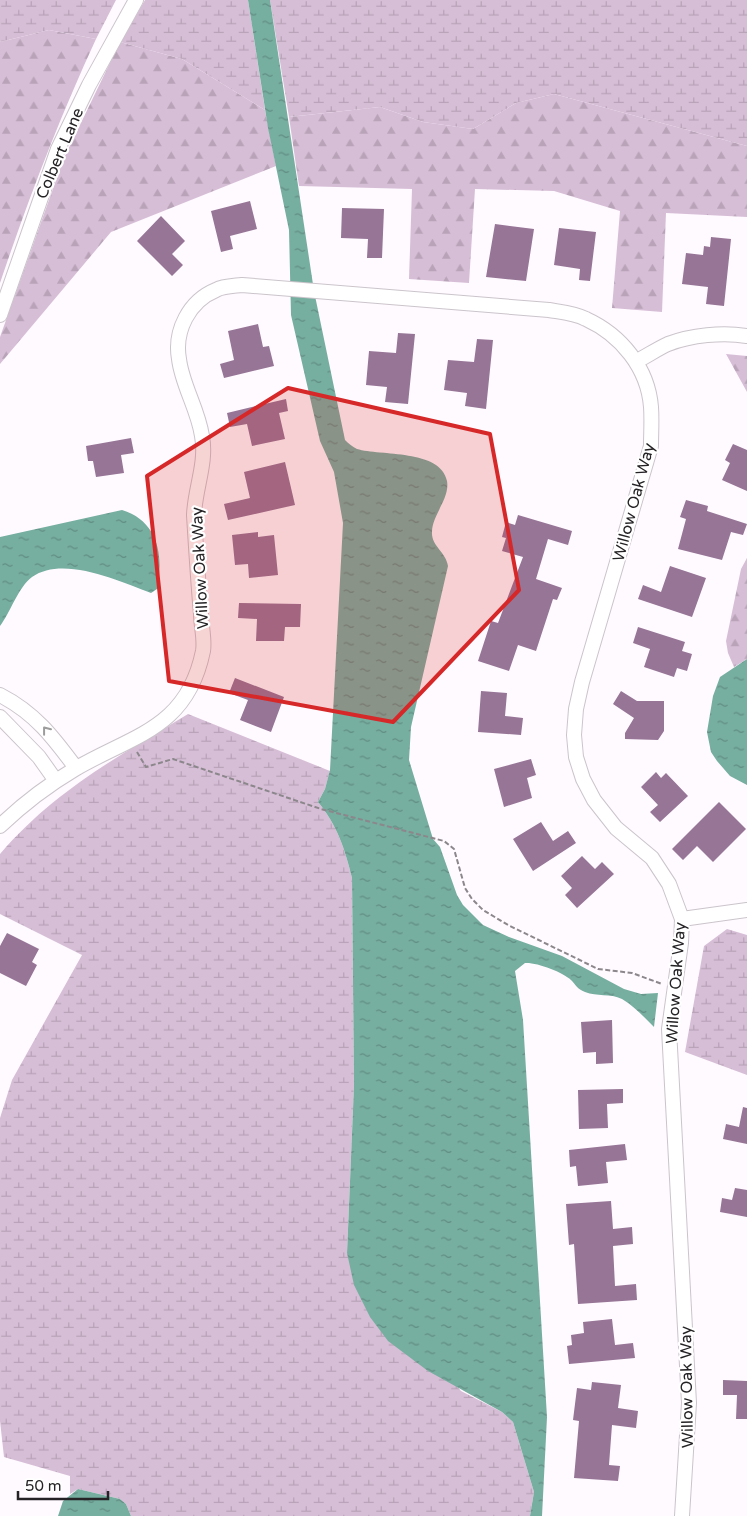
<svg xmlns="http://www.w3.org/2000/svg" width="747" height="1516" font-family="'Varela Round',sans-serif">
  <defs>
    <pattern id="forest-firs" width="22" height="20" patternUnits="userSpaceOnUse" patternTransform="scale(1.25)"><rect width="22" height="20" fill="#d7bed7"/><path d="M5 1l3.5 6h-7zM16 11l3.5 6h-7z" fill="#b8a3b8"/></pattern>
    <pattern id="wetland-marsh" width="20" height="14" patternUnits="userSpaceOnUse" patternTransform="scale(1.25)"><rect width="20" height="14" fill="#d7bed7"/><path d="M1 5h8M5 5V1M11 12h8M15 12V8" fill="none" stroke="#b8a3b8"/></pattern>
    <pattern id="water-ripples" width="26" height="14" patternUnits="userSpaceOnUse" patternTransform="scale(1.25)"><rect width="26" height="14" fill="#76aea0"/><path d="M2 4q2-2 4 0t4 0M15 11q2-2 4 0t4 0" fill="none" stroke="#618d82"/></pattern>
  </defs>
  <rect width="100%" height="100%" fill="#fffaff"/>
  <!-- forest -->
  <path fill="url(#forest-firs)" d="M49,30L96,39C59,119 28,200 0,283V42Z
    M120,42L182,59L265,110L276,166L111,232L0,364V337L64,158Z
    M554,94L747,146V217L666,213L662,312L612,308L620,211L554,191L475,189L469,283L409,279L412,189L299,186L289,117L380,107L423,122L473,129L516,103Z
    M726,354L747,356V392Z
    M747,558V659L734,667L728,653L726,641L741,569Z"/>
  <!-- wetland -->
  <path fill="url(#wetland-marsh)" d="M0,0H116L96,39L49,30L0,42Z
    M145,0H248L265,110L182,59L120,42Z
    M270,0H747V146L554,94L516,103L473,129L423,122L380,107L289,117Z
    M188,714L330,771L325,789L318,802C337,825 345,849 352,878L354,1085L347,1253L461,1391L502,1412L513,1422L534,1492L530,1516H131L126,1504L120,1499L78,1489L70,1494V1476L4,1457L0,1421V1118L12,1080L82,955L0,914V854C55,790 118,757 188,714Z
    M727,929L747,935V1075L685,1052L704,946Z"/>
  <!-- water -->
  <path fill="url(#water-ripples)" d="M248,0H270L314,291L345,440C348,443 353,447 357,449C380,456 441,449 447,481C450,499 432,515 432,532C431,546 446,552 448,566L411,727L409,760L433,839L440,847L457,895L463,905L483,925L509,937L562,956L624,989L641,994L658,993L654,1027C644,1017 634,1006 622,999C610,993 597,997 585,992C577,989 576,985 571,980C563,972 536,962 525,963L515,971L523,1020L547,1417L542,1516H530L534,1492L513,1422L502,1412L428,1371L388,1341L370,1317L354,1285L347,1253L354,1085L352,878C345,849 337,825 318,802L325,789L330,770L343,523L334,472L320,441L291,315L289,230L268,128Z
    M122,510C158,521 164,555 157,589L151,593C119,581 63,555 32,577C19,586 10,613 0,626V537Z
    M747,659V785L730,776L717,761L711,752L707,732L713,696L720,677Z
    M78,1489L120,1499L126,1504L131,1516H58L63,1501Z"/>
  <!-- building -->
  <path fill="#967596" d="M250,201L257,229L230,236L233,249L221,252L211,211Z
    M342,208L384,209L382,258H367L368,239L341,238Z
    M161,216L185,241L172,254L183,265L172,276L137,241Z
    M495,224L534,229L526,281L486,277Z
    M559,228L596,232L590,281L579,280L580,269L554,265Z
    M711,237L731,239L724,306L706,304L708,287L682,284L686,253L703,255L704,246L710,247Z
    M258,324L263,347L269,346L274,366L224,378L220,364L234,360L228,331Z
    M398,333L415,334L408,404L385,402L387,387L366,385L369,351L396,353Z
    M477,339L493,340L486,409L465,406L467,393L444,390L448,360L474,362Z
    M286,399L288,411L279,413L285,439L252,446L247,424L230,427L227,413Z
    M131,438L134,453L121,455L124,473L96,477L93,461H88L86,446Z
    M733,444L747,450V491L722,480L730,463L725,460Z
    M285,462L295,505L228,520L224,504L250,498L244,472Z
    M686,500L708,506L707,511L747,524L743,535L731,532L722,560L678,549L686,519L680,517Z
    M518,515L572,531L568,545L548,539L536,579L562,588L557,600L553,599L536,651L518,645L509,671L478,661L491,621L498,623L523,557L502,551L506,538L502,537L506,522L515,525Z
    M258,532V537L274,535L278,575L249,578L248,564L235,565L232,535Z
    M670,566L706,578L692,617L638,599L643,585L661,592Z
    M239,603L301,604L300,627H285L284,641H256L257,619L238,618Z
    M638,627L685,642L682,651L692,654L687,671L677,668L674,677L644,667L650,649L633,643Z
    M235,678L284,697L271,732L240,720L248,700L229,693Z
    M481,691L507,693L505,716L523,718L521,735L478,732Z
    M621,691L637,701H664V731L658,740L625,739V733L634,718L613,704Z
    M531,759L536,775L527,778L532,798L504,807L494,769Z
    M656,772L661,778L666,773L688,796L660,822L650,812L658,805L641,787Z
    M719,802L746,829L713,862L697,846L683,860L672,849Z
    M541,822L553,841L568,831L576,843L533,871L513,839Z
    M582,856L595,869L602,862L614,874L577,908L565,895L572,888L561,876Z
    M7,933L39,949L32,962L37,965L26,986L0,973V946Z
    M612,1020L613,1063L596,1064V1052L583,1053L581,1022Z
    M623,1089V1103L607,1104L608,1128L579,1129L578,1090Z
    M743,1107L747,1108V1144L723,1139L726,1124L739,1127Z
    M625,1144L627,1160L606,1162L608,1183L578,1186L576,1166L570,1167L569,1150Z
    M735,1188L747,1190V1217L720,1212L722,1198L732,1200Z
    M611,1201L613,1229L632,1227L633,1244L613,1246L615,1286L636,1284L637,1300L578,1304L574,1244L569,1245L566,1204Z
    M612,1319L615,1345L633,1343L635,1358L569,1364L567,1346L572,1345L571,1335L584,1333L583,1322Z
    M723,1380L747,1381V1419H736L737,1395H723Z
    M592,1382L621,1385L618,1408L638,1411L636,1428L612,1425L609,1465L620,1466L618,1481L574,1478L579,1421L573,1420L577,1388L591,1390Z"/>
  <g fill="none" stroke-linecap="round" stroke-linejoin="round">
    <defs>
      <path id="minor" d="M0,315L58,149L89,85L136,0
        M637,361C647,356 657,349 668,344C691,335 723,332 747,336
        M0,695C35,713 53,737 76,768
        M0,717L39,757L56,781
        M0,826C23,804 48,785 75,769C133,735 187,729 203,651C205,640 201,625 201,614C198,581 196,548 194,515C195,488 207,463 202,436C198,409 182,385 179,359C174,331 189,301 216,290C223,286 234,286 242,285L549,310C561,312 575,313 586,319C621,335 648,368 651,407C652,420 651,433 651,446L582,682L576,709L574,735L576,757L583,779L594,800L616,828L652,858L669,884L682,919L681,943L669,1029L689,1403L682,1516
        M682,919L747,910"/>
    </defs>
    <!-- minor casing -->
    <use href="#minor" stroke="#cbc5cb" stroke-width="16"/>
    <!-- path -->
    <path stroke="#8b878b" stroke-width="2" stroke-dasharray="5 2.5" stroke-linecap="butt" d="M137,752L146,767L173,759L321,809L444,841L454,849L465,888L472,899L483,910L508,925L598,969L632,973L662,984"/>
    <!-- minor -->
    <use href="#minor" stroke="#fff" stroke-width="14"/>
  </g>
  <!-- one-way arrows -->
  <defs><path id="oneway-chevron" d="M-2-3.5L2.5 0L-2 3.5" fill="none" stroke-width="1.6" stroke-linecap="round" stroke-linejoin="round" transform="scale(1.25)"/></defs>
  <use stroke="#9d9c9d" href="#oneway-chevron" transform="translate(46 730) rotate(-128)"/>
  <!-- marked area -->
  <path fill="#d62828" fill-opacity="0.2" stroke="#d62828" stroke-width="4" stroke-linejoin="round" d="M288,388L490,434L519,590L393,722L169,681L147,476Z"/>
  <g text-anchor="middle" stroke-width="4.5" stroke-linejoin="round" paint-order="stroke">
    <!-- street labels -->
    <g font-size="16" fill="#252325" stroke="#fff">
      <text transform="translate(59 153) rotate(-67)" y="6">Colbert Lane</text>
      <text transform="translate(633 502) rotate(-75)" y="6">Willow Oak Way</text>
      <text transform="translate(199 568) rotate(-93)" y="6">Willow Oak Way</text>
      <text transform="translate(675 983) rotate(-86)" y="6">Willow Oak Way</text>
      <text transform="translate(686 1387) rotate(-91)" y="6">Willow Oak Way</text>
    </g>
  </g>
  <!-- scale -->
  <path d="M18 1491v8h90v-8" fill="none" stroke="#252325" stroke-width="2.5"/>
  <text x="25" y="1491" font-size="15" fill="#252325" stroke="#ffffff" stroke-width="4" paint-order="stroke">50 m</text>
</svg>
